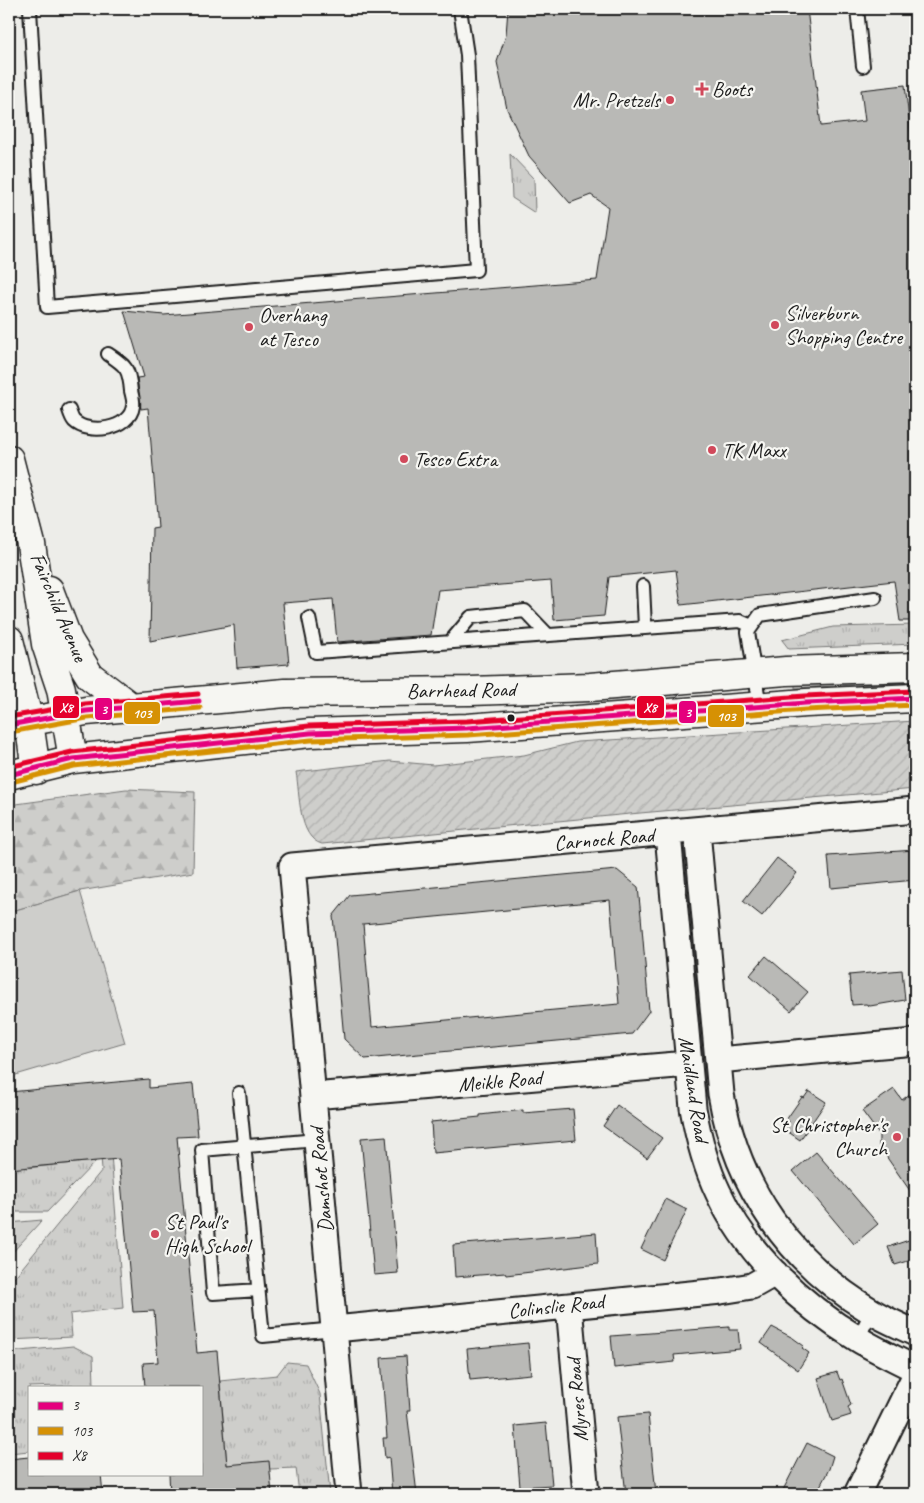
<svg xmlns="http://www.w3.org/2000/svg" width="924" height="1503" font-family="Caveat,sans-serif">
  <defs>
    <pattern id="grass-tufts" width="24" height="20" patternUnits="userSpaceOnUse" patternTransform="scale(1.25)"><rect width="24" height="20" fill="#cececb"/><path d="M3 7l-1-3M5 7V3M7 7l1-3M15 17l-1-3M17 17v-4M19 17l1-3" fill="none" stroke="#b0b0ae"/></pattern>
    <pattern id="forest-firs" width="22" height="20" patternUnits="userSpaceOnUse" patternTransform="scale(1.25)"><rect width="22" height="20" fill="#cececb"/><path d="M5 1l3.5 6h-7zM16 11l3.5 6h-7z" fill="#b0b0ae"/></pattern>
    <pattern id="garden-furrows" width="10" height="10" patternUnits="userSpaceOnUse" patternTransform="scale(1.25)"><rect width="10" height="10" fill="#cececb"/><path d="M-1 1l2-2M0 10L10 0M9 11l2-2" fill="none" stroke="#b0b0ae"/></pattern>
  </defs>
  <rect width="100%" height="100%" fill="#edede9"/>
  <filter id="ink" filterUnits="userSpaceOnUse"><feTurbulence type="fractalNoise" baseFrequency=".02" numOctaves="2"/><feDisplacementMap in="SourceGraphic" scale="10" xChannelSelector="R" yChannelSelector="G"/><feConvolveMatrix kernelMatrix="1 2 1 2 8 2 1 2 1" color-interpolation-filters="sRGB"/></filter>
  <g filter="url(#ink)">
    <!-- grass -->
    <path fill="url(#grass-tufts)" stroke="#757574" d="M510,154L534,179L535,213L512,198Z
      M915,625V644L789,649L782,640L833,627Z
      M915,678V682L795,688V685Z
      M675,694L678,696L677,700L636,705V697Z
      M23,1136L26,1168L96,1161L47,1212H15L9,1138Z
      M111,1154L123,1308L70,1314L72,1337L9,1340V1284L102,1170L101,1156Z
      M42,1220L9,1256V1223Z
      M73,1346L93,1356L94,1385L29,1387V1451L9,1453V1352Z
      M287,1362L306,1364L320,1394L330,1494H299L296,1468L270,1469L227,1465L220,1381L277,1375Z"/>
    <!-- forest -->
    <path fill="url(#forest-firs)" stroke="#757574" d="M126,789L195,792L193,872L80,891L9,912V805Z"/>
    <!-- garden -->
    <path fill="url(#garden-furrows)" stroke="#757574" d="M915,721V789L640,813L322,844C298,838 300,794 296,772L390,761L433,765L524,755L577,742Z"/>
    <!-- pitch -->
    <path fill="#cececb" stroke="#757574" d="M80,891L125,1043L9,1077V912Z"/>
    <!-- building -->
    <path fill="#b9b9b6" stroke="#1c1c1c" fill-rule="evenodd" d="M508,9H807L821,126L865,121L861,90L905,85L915,171V621H900L894,581L681,605L676,570L609,577L604,616L554,620L551,581L438,590L431,635L337,642L333,599L283,603L289,664L237,668L234,625L150,641L152,528L158,527L148,408L141,409L137,378L144,377L124,311L164,315L597,280L608,207L591,195L570,203L529,156L507,109L497,62L506,35Z
      M915,850V880L831,888L828,856Z
      M777,858L797,873L762,916L743,901Z
      M617,870L638,887L641,916L649,1011L632,1034L365,1059L344,1039L333,916L350,895ZM610,900L619,1004L372,1027L363,924Z
      M766,956L808,992L791,1011L750,975Z
      M902,970L905,1000L870,1006L866,1004L852,1005L849,975Z
      M149,1079V1088L193,1084L198,1136L177,1137L197,1353L217,1351L227,1465L269,1461L272,1494H170L169,1474H201V1387H145L143,1363L158,1362L154,1311L133,1312L119,1159L9,1169V1092Z
      M894,1089L902,1100L915,1090V1198L879,1146V1134L862,1111Z
      M809,1091L826,1102L800,1140L784,1129L789,1121L786,1120L802,1097L804,1098Z
      M617,1105L662,1138L647,1158L603,1126Z
      M573,1109L576,1140L433,1153L431,1122L480,1117V1115L523,1110V1113Z
      M386,1136L398,1273L374,1275L361,1138Z
      M816,1152L878,1224L854,1244L793,1171Z
      M665,1199L687,1210L663,1260L641,1249Z
      M596,1233L598,1264L506,1275L505,1273L455,1277L453,1245Z
      M915,1238V1259L895,1265L888,1247Z
      M729,1327V1330H738L740,1349L674,1355L675,1362L614,1368L611,1336Z
      M772,1327L793,1338L804,1346L802,1348L809,1353L798,1370L761,1343Z
      M528,1343L531,1374L470,1380L467,1349Z
      M406,1356L410,1411H407L417,1494H392L389,1457L385,1458L383,1438H387L381,1358Z
      M837,1372L840,1380L842,1379L851,1405L848,1407L851,1415L832,1421L818,1378Z
      M648,1414L656,1494H626L617,1417Z
      M546,1423L552,1485L520,1487L515,1426Z
      M807,1443L833,1456L829,1469L816,1494H781Z
      M29,1457V1474H101L103,1494H9V1459Z"/>
    <g fill="none" stroke-linecap="round" stroke-linejoin="round">
      <defs>
        <path id="lane" d="M30,9L47,307L476,270L467,55L460,9
          M857,9L863,66
          M69,410C70,413 72,419 74,421C88,435 130,430 133,406C134,402 132,395 131,391C129,368 126,366 108,354
          M643,586L645,627
          M309,618L316,652L740,621L752,626
          M450,642L471,617L525,611L547,634
          M760,707L748,632L760,615L875,598
          M239,1093L263,1336L335,1329
          M259,1290L213,1293L202,1150L317,1140
          M858,1339L871,1312"/>
        <path id="street" d="M697,831L721,1094C737,1187 790,1263 871,1311C885,1320 901,1326 915,1333
          M668,834L693,1108C698,1136 705,1165 718,1192C746,1253 801,1305 858,1339C876,1350 896,1359 915,1369
          M718,1060L915,1042
          M313,1096L688,1064
          M569,1306L586,1494
          M335,1329L721,1291L752,1286L775,1273
          M349,1494L292,866L915,810
          M857,1494L915,1376"/>
        <path id="secondary" d="M9,459L31,544L46,644L61,689L73,759
          M49,590L68,640L90,676L132,708
          M9,640L29,722L36,770
          M9,725L86,711L285,693L470,691L590,687L786,671L915,667
          M9,775L73,759L310,733L467,728L806,703L915,698"/>
      </defs>
      <!-- lane casing -->
      <use href="#lane" stroke="#1c1c1c" stroke-width="16"/>
      <!-- street casing -->
      <use href="#street" stroke="#1c1c1c" stroke-width="29"/>
      <!-- secondary casing -->
      <use href="#secondary" stroke="#1c1c1c" stroke-width="31"/>
      <!-- lane -->
      <use href="#lane" stroke="#f6f6f2" stroke-width="12"/>
      <!-- street -->
      <use href="#street" stroke="#f6f6f2" stroke-width="25"/>
      <!-- secondary -->
      <use href="#secondary" stroke="#f6f6f2" stroke-width="28"/>
      <defs>
        <path id="bus-1" d="M9,725L86,711L199,701
          M9,775L73,759L310,733L467,728L806,703L915,698"/>
        <path id="bus-2" d="M10,732L87,718L200,708
          M11,782L74,766L311,740L468,735L806,710L915,705"/>
        <path id="bus-3" d="M9,717L85,704L198,694
          M9,767L72,752L309,726L467,721L805,696L915,691"/>
      </defs>
      <!-- bus-1 casing -->
      <use href="#bus-1" stroke="#f6f6f2" stroke-width="9"/>
      <!-- bus-2 casing -->
      <use href="#bus-2" stroke="#f6f6f2" stroke-width="9"/>
      <!-- bus-3 casing -->
      <use href="#bus-3" stroke="#f6f6f2" stroke-width="9"/>
      <!-- bus-1 -->
      <use href="#bus-1" stroke="#e5007d" stroke-width="5"/>
      <!-- bus-2 -->
      <use href="#bus-2" stroke="#d69104" stroke-width="5"/>
      <!-- bus-3 -->
      <use href="#bus-3" stroke="#e4002b" stroke-width="5"/>
    </g>
  </g>
  <!-- markers -->
  <g fill="#d1495b" stroke="#f6f6f2" stroke-width="2">
    <path d="M699.5 81.5h5v5h5v5h-5v5h-5v-5h-5v-5h5z"/>
    <circle cx="670" cy="100" r="5"/>
    <circle cx="775" cy="325" r="5"/>
    <circle cx="249" cy="327" r="5"/>
    <circle cx="712" cy="450" r="5"/>
    <circle cx="404" cy="459" r="5"/>
    <circle cx="897" cy="1137" r="5"/>
    <circle cx="155" cy="1234" r="5"/>
  </g>
  <circle fill="#1c1c1c" stroke="#f6f6f2" stroke-width="2" cx="511" cy="718" r="4.5"/>
  <g text-anchor="middle" stroke-width="4.5" stroke-linejoin="round" paint-order="stroke">
    <!-- poi labels -->
    <g font-size="21" fill="#1c1c1c" stroke="#f6f6f2" text-anchor="start">
      <text x="712" y="96">Boots</text>
      <text x="660" y="107" text-anchor="end">Mr. Pretzels</text>
      <text x="785" y="320">Silverburn<tspan x="785" dy="24">Shopping Centre</tspan></text>
      <text x="259" y="322">Overhang<tspan x="259" dy="24">at Tesco</tspan></text>
      <text x="722" y="457">TK Maxx</text>
      <text x="414" y="466">Tesco Extra</text>
      <text x="887" y="1132" text-anchor="end">St Christopher's<tspan x="887" dy="24">Church</tspan></text>
      <text x="165" y="1229">St Paul's<tspan x="165" dy="24">High School</tspan></text>
    </g>
    <!-- street labels -->
    <g font-size="21" fill="#1c1c1c" stroke="#f6f6f2">
      <text transform="translate(59 607) rotate(67)" y="7">Fairchild Avenue</text>
      <text transform="translate(461 690) rotate(-1)" y="7">Barrhead Road</text>
      <text transform="translate(604 839) rotate(-5)" y="7">Carnock Road</text>
      <text transform="translate(500 1081) rotate(-5)" y="7">Meikle Road</text>
      <text transform="translate(694 1089) rotate(81)" y="7">Maidland Road</text>
      <text transform="translate(321 1180) rotate(-95)" y="7">Damshot Road</text>
      <text transform="translate(556 1306) rotate(-6)" y="7">Colinslie Road</text>
      <text transform="translate(577 1400) rotate(-95)" y="7">Myres Road</text>
    </g>
  </g>
  <g stroke="#f6f6f2" stroke-width="2">
    <rect x="52" y="695" width="28" height="24" rx="5" fill="#e4002b"/>
    <rect x="636" y="695" width="29" height="24" rx="5" fill="#e4002b"/>
    <rect x="94" y="697" width="19" height="24" rx="5" fill="#e5007d"/>
    <rect x="678" y="700" width="19" height="24" rx="5" fill="#e5007d"/>
    <rect x="123" y="701" width="38" height="24" rx="5" fill="#d69104"/>
    <rect x="707" y="704" width="38" height="24" rx="5" fill="#d69104"/>
  </g>
  <g font-size="14" text-anchor="middle" font-weight="bold" fill="#fff">
    <text x="66" y="712">X8</text>
    <text x="650" y="712">X8</text>
    <text x="104" y="714">3</text>
    <text x="688" y="717">3</text>
    <text x="142" y="718">103</text>
    <text x="726" y="721">103</text>
  </g>
  <!-- margin -->
  <rect width="924" height="1503" fill="none" stroke="#f6f6f2" stroke-width="30"/>
  <rect x="15" y="15" width="894" height="1473" fill="none" stroke="#1c1c1c" stroke-width="2" filter="url(#ink)"/>
  <!-- legend -->
  <rect x="28" y="1386" width="175" height="90" fill="#f6f6f2" stroke="#9f9f9c"/>
  <rect x="38" y="1402" width="25" height="8" fill="#e5007d" stroke="#9f9f9c"/>
  <text x="72" y="1410" font-size="15" fill="#1c1c1c">3</text>
  <rect x="38" y="1427" width="25" height="8" fill="#d69104" stroke="#9f9f9c"/>
  <text x="72" y="1436" font-size="15" fill="#1c1c1c">103</text>
  <rect x="38" y="1452" width="25" height="8" fill="#e4002b" stroke="#9f9f9c"/>
  <text x="72" y="1460" font-size="15" fill="#1c1c1c">X8</text>
</svg>
